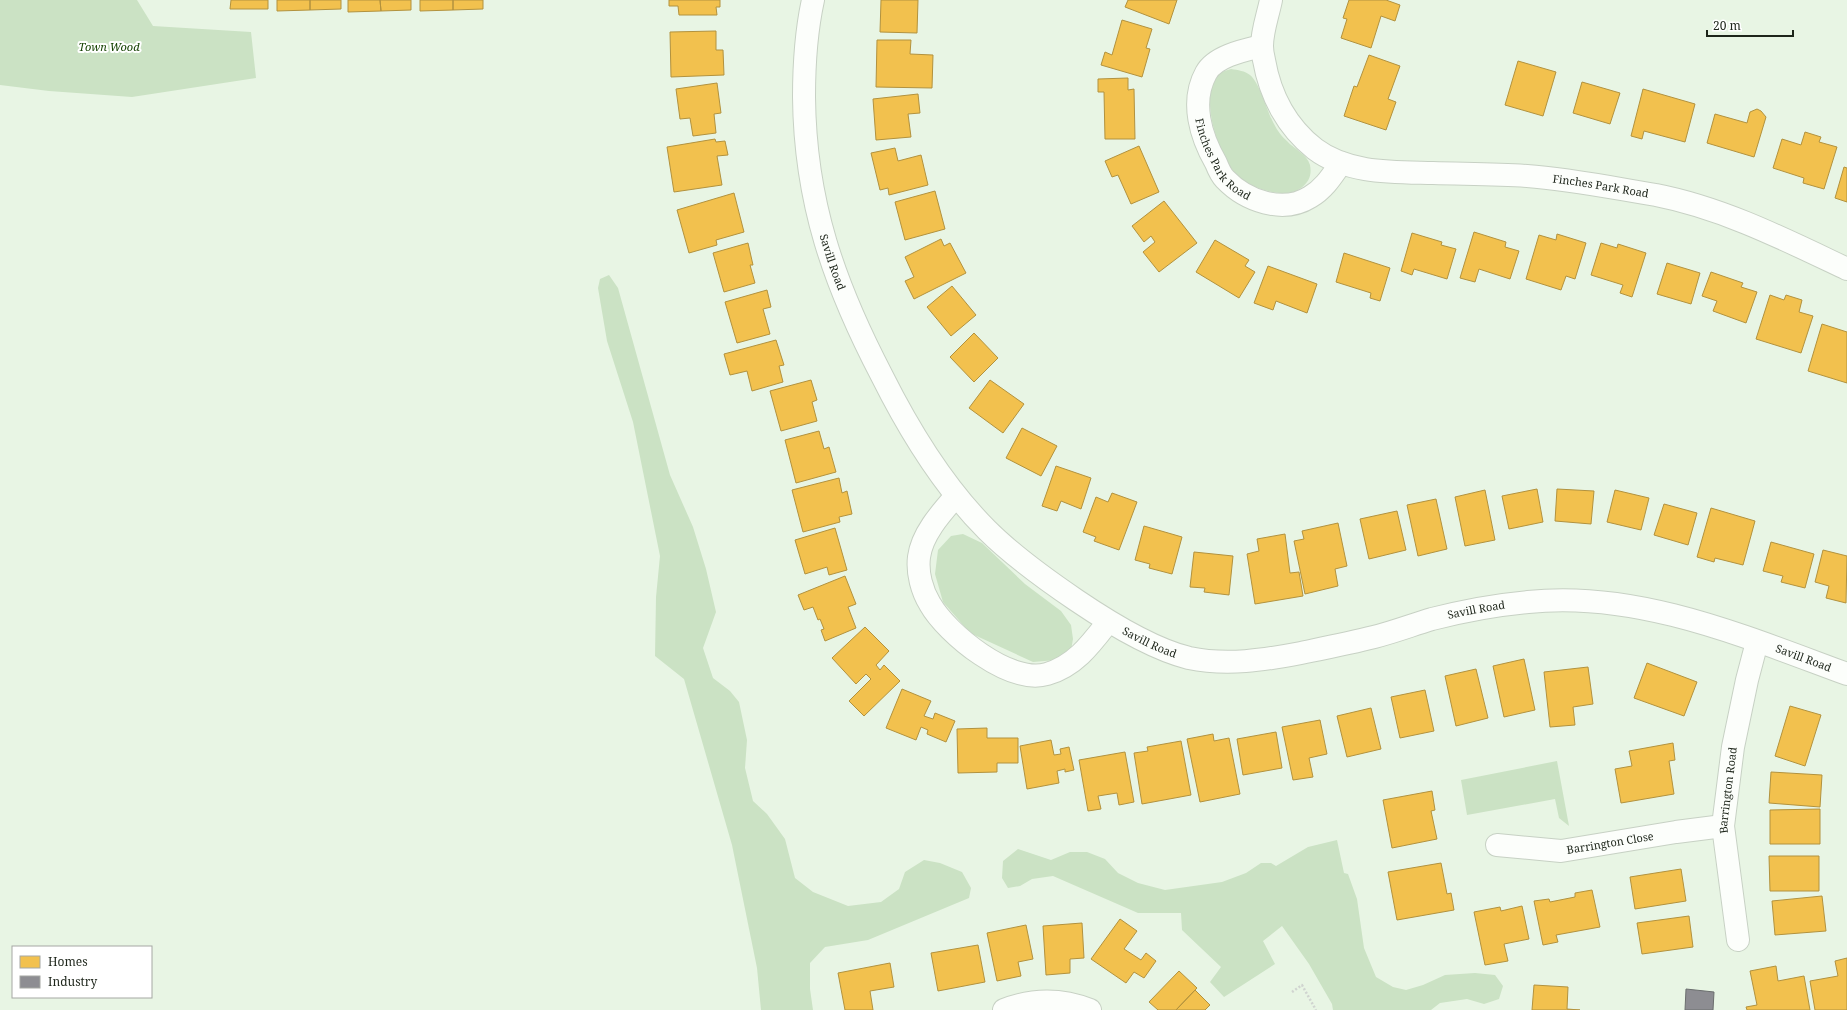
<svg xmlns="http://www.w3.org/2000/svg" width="1847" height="1010" font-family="'Noto Serif',serif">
  <rect width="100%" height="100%" fill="#e8f5e4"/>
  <!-- green -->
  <path fill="#cbe2c4" d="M0,0H137L153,26L251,32L256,78L132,97L49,91L0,85Z
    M1231,69C1238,70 1245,71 1250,75C1260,83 1267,112 1274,124C1277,130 1282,137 1287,141C1294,149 1307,154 1310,165C1312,175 1309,182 1301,188C1292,194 1282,194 1272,192C1259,189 1249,185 1239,177C1219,160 1195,90 1222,72C1224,71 1228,70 1231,69Z
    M609,275L618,288L670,475L693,527L706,569L716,612L703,648L713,678L730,691L739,702L747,740L745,768L753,801L767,814L785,839L795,878L813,892L848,906L881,902L899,889L905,872L924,860L940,863L962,872L971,888L969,898L868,940L825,947L810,963V989L813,1010H761L757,968L732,845L684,679L655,656L656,597L660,556L633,422L607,341L598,288L600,279Z
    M963,534L982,543L1025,584L1061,611L1071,625L1073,639L1071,650L1056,660L1033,662L970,633L943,602L935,574L938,550L951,536Z
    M1557,761L1569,826L1559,818L1555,799L1467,815L1461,780Z
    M1337,840L1344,873L1348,874L1357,899L1364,948L1376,977L1393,987L1406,990L1423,985L1445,975L1475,973L1495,975L1503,986L1499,999L1484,1004L1467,999L1440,1003L1431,1010H1333L1332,1004L1309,964L1282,926L1263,941L1275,964L1224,997L1210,982L1221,967L1182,930L1181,913H1138L1053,876L1032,879L1020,886L1008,888L1002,878L1003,861L1018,849L1051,860L1070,852H1087L1105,859L1118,873L1138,883L1165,890L1222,882L1246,873L1261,863H1271L1276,866L1308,847Z"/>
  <!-- homes -->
  <path fill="#f2c14e" stroke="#b2923e" d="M231,0H268V9H230Z
    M277,0H310V10L277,11Z
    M310,0H341V9L310,10Z
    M348,0H380L381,11L348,12Z
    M380,0H411V10L381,11Z
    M420,0H453V10L420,11Z
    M453,0H483V9L453,10Z
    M669,0H720V7H716L717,15H679L678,6H669Z
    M881,0H918L917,33L880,32Z
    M1128,0H1177L1169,24L1125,7Z
    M1349,0H1386L1400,5L1395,21L1381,16L1371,48L1341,38L1347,19L1343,18Z
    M1122,20L1152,29L1146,48L1150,49L1142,77L1101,65L1105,52L1112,55Z
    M716,31V50H723L724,75L671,77L670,32Z
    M877,40H911L910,54L933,55L932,88L876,87Z
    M1369,55L1400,66L1388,99L1396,102L1386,130L1344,116L1354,86L1357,87Z
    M1518,61L1556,72L1543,116L1505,105Z
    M1128,78V90L1134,89L1135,139H1105L1104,92H1098V79Z
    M1582,82L1620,93L1610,124L1573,113Z
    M717,83L721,113L714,114L716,133L693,136L690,118L680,119L676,89Z
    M1643,89L1695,104L1685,142L1644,131L1642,139L1631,136Z
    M918,94L920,113L908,114L911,137L876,140L873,99Z
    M1757,109L1761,111L1766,117L1754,157L1707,143L1715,114L1747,123L1750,112Z
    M1805,132L1821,137L1819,142L1837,147L1824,189L1803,183L1804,178L1773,168L1782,139L1801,145Z
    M715,139L716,142L725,141L728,155L717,156L722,185L674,192L667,147Z
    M1139,146L1159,192L1131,204L1118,175L1112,177L1105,161Z
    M895,148L898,161L921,155L928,185L889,195L888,188L880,190L871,153Z
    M1844,167L1847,168V202L1835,198Z
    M935,191L945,229L905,240L895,202Z
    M734,193L744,232L716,240L717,245L689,253L677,210Z
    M1164,201L1197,243L1159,272L1143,252L1155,242L1151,236L1144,242L1132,226Z
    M1474,232L1506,242L1505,247L1519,251L1510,279L1479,269L1475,282L1460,278Z
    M1412,233L1442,242L1441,245L1456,249L1447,279L1414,269L1412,275L1401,271Z
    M1557,234L1586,243L1575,279L1566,276L1561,290L1526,279L1539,235L1556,240Z
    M941,239L944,246L950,243L966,273L914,299L905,281L914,277L905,257Z
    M1215,240L1249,260L1245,266L1255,272L1239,298L1196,272Z
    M748,243L753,265H750L755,283L724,292L713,253Z
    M1601,243L1617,248L1618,244L1646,253L1632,297L1620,293L1623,285L1591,275Z
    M1344,253L1390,268L1380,301L1370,298L1371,293L1336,282Z
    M1667,263L1700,273L1691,304L1657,294Z
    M1268,266L1317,284L1307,313L1276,301L1273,310L1254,303Z
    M1711,272L1743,283L1741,287L1757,292L1746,323L1713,311L1717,301L1702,296Z
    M952,286L976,315L951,336L927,307Z
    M767,290L771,307L763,309L770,334L737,343L725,302Z
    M1770,295L1784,300L1786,295L1802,300L1799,312L1813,316L1801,353L1756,339Z
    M1822,324L1847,332V383L1808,371Z
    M974,333L998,358L974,382L950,357Z
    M776,340L784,365L779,366L783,382L752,391L747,371L730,375L724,354Z
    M811,380L817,400L812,402L817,421L781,431L770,391Z
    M990,380L1024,404L1003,433L969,408Z
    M1022,428L1057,446L1041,476L1006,458Z
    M819,431L824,449L829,447L836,472L796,483L785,440Z
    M1056,466L1091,478L1081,509L1061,501L1057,511L1042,506Z
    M839,478L842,493L847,491L852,514L839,517L840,522L803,532L792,490Z
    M1537,489L1543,522L1509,529L1502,496Z
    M1557,489L1594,491L1591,524L1555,521Z
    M1485,490L1495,540L1465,546L1455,497Z
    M1615,490L1649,498L1641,530L1607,522Z
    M1112,493L1137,502L1119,550L1094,541L1096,537L1083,532L1096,497L1108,502Z
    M1436,499L1447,549L1418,556L1407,505Z
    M1664,504L1697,513L1688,545L1654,535Z
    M1711,508L1755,521L1743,565L1715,558L1714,562L1697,557Z
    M1397,511L1406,550L1369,559L1360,519Z
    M1338,523L1347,566L1335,569L1338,586L1305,594L1294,541L1304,539L1302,531Z
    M1144,526L1182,537L1172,574L1149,568L1150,564L1135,560Z
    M835,528L847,570L829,575L827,567L805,574L795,540Z
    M1285,534L1290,573L1299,572L1303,596L1255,604L1247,554L1259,551L1257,539Z
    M1771,542L1814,554L1805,588L1781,582L1783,576L1763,571Z
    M1823,550L1847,556L1846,603L1826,598L1829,586L1815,582Z
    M1194,552L1233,556L1229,595L1204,592L1205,588L1190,587Z
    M845,576L856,604L848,607L856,628L825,641L821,630L824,629L820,619L818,620L813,607L804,610L798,595Z
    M865,627L889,651L876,665L880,670L884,665L900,681L864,716L849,701L871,679L866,674L856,684L832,658Z
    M1524,659L1535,710L1504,717L1493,666Z
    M1647,663L1697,682L1684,716L1634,698Z
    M1588,667L1593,704L1573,707L1575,725L1550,727L1544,672Z
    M1476,669L1488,718L1456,726L1445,676Z
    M902,689L931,701L924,716L933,719L935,713L955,721L946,742L927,734L928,730L921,727L916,740L886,728Z
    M1425,690L1434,731L1400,738L1391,697Z
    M1790,706L1821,715L1805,766L1775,756Z
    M1371,708L1381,749L1347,757L1337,716Z
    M1320,720L1327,754L1309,758L1313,777L1293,780L1282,727Z
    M987,728V738H1018V763H997V772L958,773L957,729Z
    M1276,732L1282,768L1243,775L1237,739Z
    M1213,734L1214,741L1229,738L1240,794L1200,802L1187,739Z
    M1051,740L1054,755L1061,754L1060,749L1069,747L1074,770L1065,772V769L1057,771L1059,783L1027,789L1020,746Z
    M1181,741L1191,795L1142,804L1134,753L1148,751L1147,747Z
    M1673,743L1675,760L1669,761L1674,794L1621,803L1615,769L1632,766L1629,751Z
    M1125,752L1134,802L1119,805L1117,793L1098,796L1101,809L1088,811L1079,760Z
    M1771,772L1822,775L1820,807L1769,803Z
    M1432,791L1435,810L1431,811L1437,839L1392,848L1383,800Z
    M1820,809V844H1770V810Z
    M1769,856H1819V891H1770Z
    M1441,863L1447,894L1451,893L1454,910L1397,920L1388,872Z
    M1681,869L1686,901L1635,909L1630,877Z
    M1592,890L1600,927L1556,935L1558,942L1543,945L1534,901L1549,899L1550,902L1575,897V893Z
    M1822,896L1826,931L1775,935L1772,901Z
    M1522,906L1529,939L1504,944L1508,961L1485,965L1474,912L1500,907L1501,911Z
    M1689,916L1693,947L1642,954L1637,923Z
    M1120,919L1137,931L1124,949L1141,960L1146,953L1156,961L1144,978L1134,972L1126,983L1091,959Z
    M1082,923L1084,958L1070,959V973L1046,975L1043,926Z
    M1026,925L1033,959L1018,962L1021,976L997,981L987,933Z
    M978,945L985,982L938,991L931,953Z
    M1847,958V1010H1815L1810,981L1838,976L1835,961Z
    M890,963L894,987L870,991L873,1010H845L838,973Z
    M1776,966L1778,981L1804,976L1810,1010H1747L1746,1007L1757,1005L1750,971Z
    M1179,971L1197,988L1176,1010H1158L1149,1002Z
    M1534,985L1568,987L1567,1009L1580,1010H1532Z
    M1195,990L1210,1005L1205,1010H1176Z"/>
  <!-- industry -->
  <path fill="#8d8d92" stroke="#6b6e6e" d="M1686,989L1714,992L1713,1010H1685Z"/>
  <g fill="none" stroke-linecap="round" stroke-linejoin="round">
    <defs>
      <g id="minor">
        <path id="s1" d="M813,0C806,32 804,64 804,97C805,202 834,284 882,376C910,432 943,486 987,530C1014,557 1045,579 1076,600C1107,621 1152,649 1189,658C1227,666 1264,660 1301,653C1325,648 1350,643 1374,637C1394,632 1412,625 1432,619C1463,611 1495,605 1528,602C1637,590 1746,637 1847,674"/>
        <path id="s2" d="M1271,0C1268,15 1262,31 1262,46C1262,51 1263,56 1264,60C1270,95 1287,127 1315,149C1348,174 1394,172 1433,173C1464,174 1496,174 1527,176C1570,179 1613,188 1656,195C1723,208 1786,240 1847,269"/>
        <path id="s3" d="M1262,46C1245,50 1215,56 1206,73C1190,102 1201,137 1216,163C1218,168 1221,175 1225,179C1246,201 1283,214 1310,197C1324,189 1332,176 1341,163"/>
        <path d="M956,496C941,513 922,534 919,557C917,573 922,591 930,604C947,634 1010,685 1047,674C1075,666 1091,644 1108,622"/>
        <path id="s4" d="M1497,845L1561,851L1676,832L1723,826"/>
        <path id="s5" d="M1738,940L1723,826L1733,747L1747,680L1757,642"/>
        <path d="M1004,1010C1032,999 1062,999 1090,1010"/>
      </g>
    </defs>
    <!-- minor casing -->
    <use href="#minor" stroke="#c7d1c4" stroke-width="24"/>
    <!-- path -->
    <path stroke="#d0d4d0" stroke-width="2.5" stroke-dasharray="2 2" stroke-linecap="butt" d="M1292,992L1302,985L1316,1010"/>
    <!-- minor -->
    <use href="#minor" stroke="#fcfefb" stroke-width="22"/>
  </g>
  <g text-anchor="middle" stroke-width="4" stroke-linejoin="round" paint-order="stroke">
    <!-- park labels -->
    <g font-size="11" font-style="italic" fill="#154202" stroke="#fff">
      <text x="109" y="51">Town Wood</text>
    </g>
    <!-- street labels -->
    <g font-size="11" fill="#1d251a" stroke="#fff">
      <text dy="4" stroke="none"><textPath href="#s3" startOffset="159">Finches Park Road</textPath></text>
      <text dy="4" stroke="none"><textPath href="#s2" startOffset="457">Finches Park Road</textPath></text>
      <text dy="4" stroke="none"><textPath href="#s1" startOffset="266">Savill Road</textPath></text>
      <text dy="4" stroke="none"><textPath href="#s1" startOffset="1112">Savill Road</textPath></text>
      <text dy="4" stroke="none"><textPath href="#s1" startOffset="776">Savill Road</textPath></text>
      <text dy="4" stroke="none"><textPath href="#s1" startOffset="1448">Savill Road</textPath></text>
      <text dy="4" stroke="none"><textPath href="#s5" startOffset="151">Barrington Road</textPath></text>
      <text dy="4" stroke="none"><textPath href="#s4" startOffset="114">Barrington Close</textPath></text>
    </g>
  </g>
  <!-- legend -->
  <rect x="12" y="946" width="140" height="52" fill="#ffffff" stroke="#a5a8a3"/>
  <rect x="20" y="956" width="20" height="12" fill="#f2c14e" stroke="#a5a8a3"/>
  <text x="48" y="966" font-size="12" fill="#1d251a">Homes</text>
  <rect x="20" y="976" width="20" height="12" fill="#8d8d92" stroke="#a5a8a3"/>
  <text x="48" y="986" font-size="12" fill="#1d251a">Industry</text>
  <!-- scale -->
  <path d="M1707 30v6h86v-6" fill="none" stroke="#1d251a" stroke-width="2"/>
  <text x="1713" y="30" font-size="12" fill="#1d251a" stroke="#ffffff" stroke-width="3" paint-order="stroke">20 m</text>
</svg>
